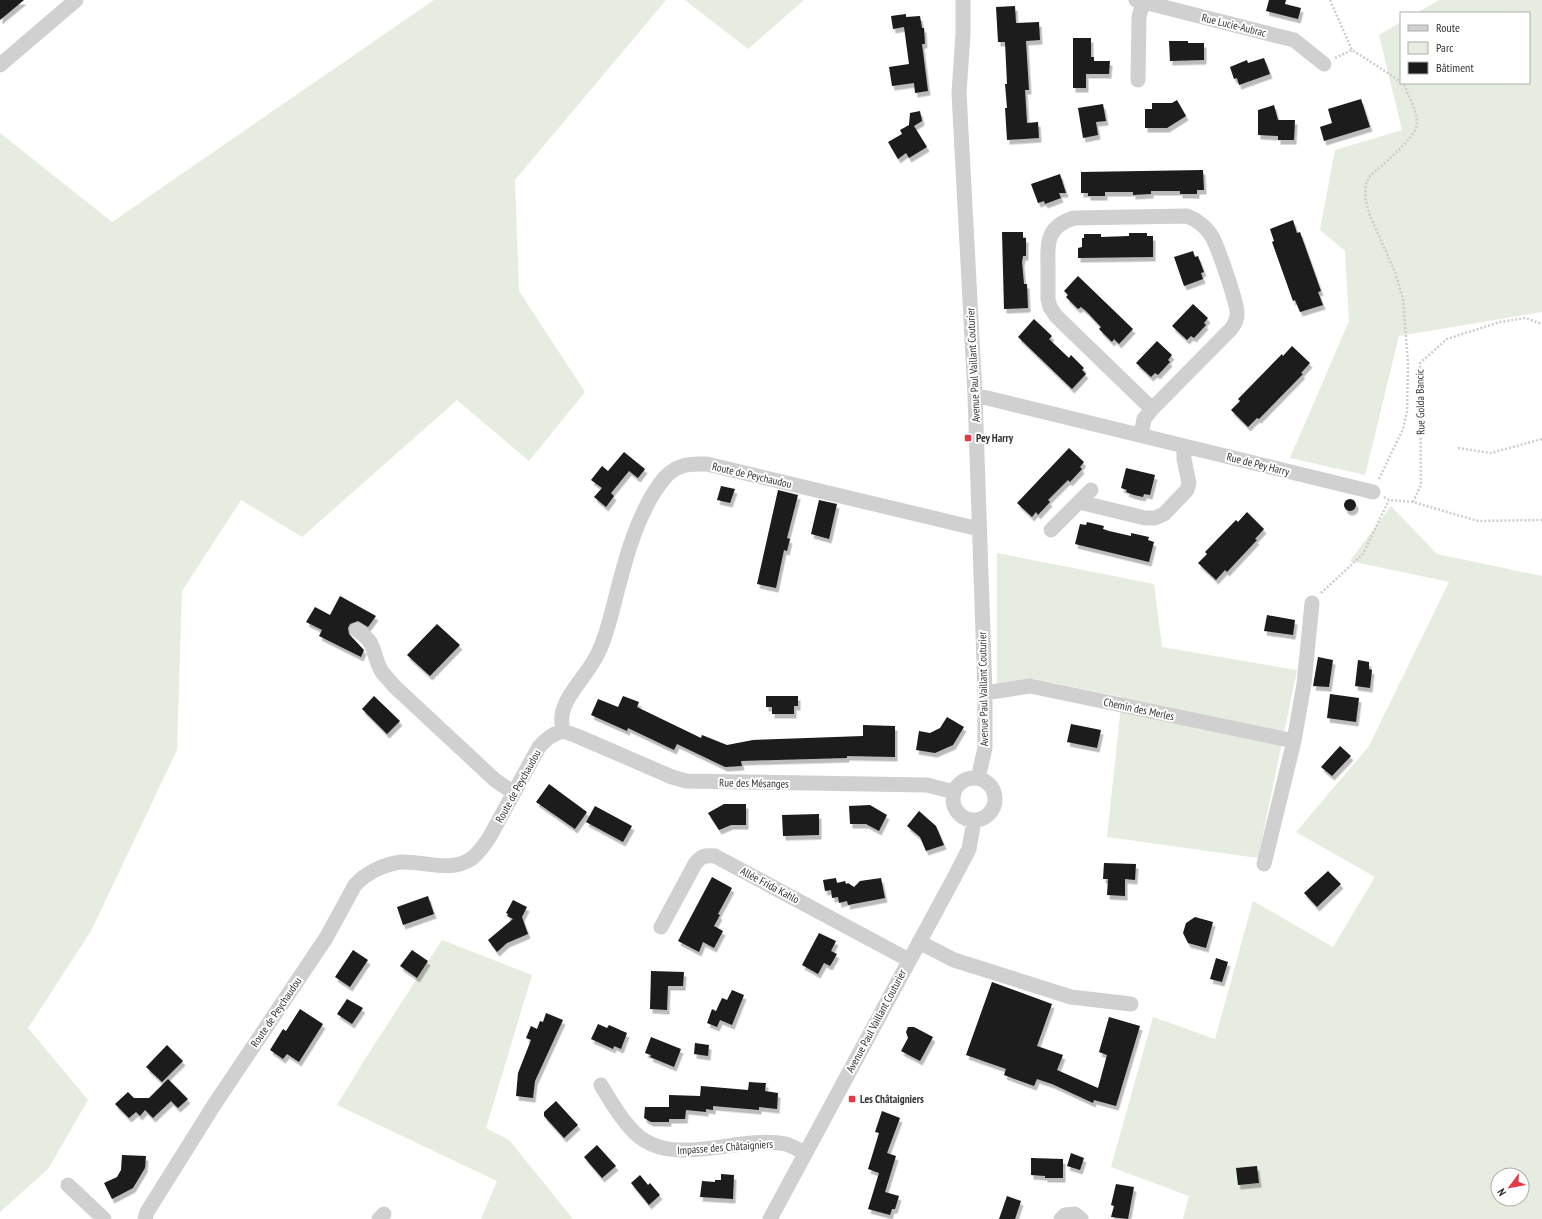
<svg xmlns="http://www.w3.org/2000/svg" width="1542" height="1219" font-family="'PT Sans Narrow',sans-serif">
  <defs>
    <filter id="shadow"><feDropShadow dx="2.5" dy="4.5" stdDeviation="0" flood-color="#0004"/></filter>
  </defs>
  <rect width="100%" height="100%" fill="#fff"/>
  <!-- green -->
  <path fill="#e6ecdf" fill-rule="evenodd" d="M434,0H666L515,180L519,291L585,392L529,461L457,400L302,537L241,500L182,591L177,750L91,931L28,1028L88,1100L48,1169L0,1212V133L112,222Z
    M685,0H804L748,49Z
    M1439,0H1542V312L1399,336L1365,475L1290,458L1349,321L1345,251L1320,230L1335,150L1402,130L1379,35L1401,22V83H1529V13H1417Z
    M1391,506L1437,554L1542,576V1219H1183L1189,1196L1111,1167L1153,1017L1215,1039L1253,901L1333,947L1375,877L1296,832L1369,746L1449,582L1350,561ZM1498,1175H1522V1199H1498Z
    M997,553L1154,584L1162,647L1297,670L1258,858L1107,837L1122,697L1034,679L997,686Z
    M442,940L532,975L486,1128L509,1140L573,1219H481L497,1181L337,1105L367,1056Z"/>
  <!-- building -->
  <path fill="#1a1a1a" filter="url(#shadow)" d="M0,0H24L0,20Z
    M1269,0H1286L1285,4L1301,8L1298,19L1266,11Z
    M1015,6L1016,23L1039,22L1040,40L1026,41L1029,90H1025L1027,123L1038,122L1039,138L1007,140L1005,108H1007L1005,84H1007L1005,42H998L996,7Z
    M906,14V17L920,16L922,28H924L925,44H922L928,91L915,93L914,83L892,86L889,67L909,64L904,27L893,29L891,16Z
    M1073,38H1091V57H1094V61H1110L1109,74H1086V88H1073Z
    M1169,41H1188V43H1204V60L1170,61Z
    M1264,58L1270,74L1239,85L1237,78L1234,79L1230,67L1247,60L1248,63Z
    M1361,99L1370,127L1324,141L1320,127L1332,123L1328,109Z
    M1177,100L1186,116L1167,128H1145V109H1152V103H1172Z
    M1103,104L1106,121L1096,122L1098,135L1083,138L1078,108Z
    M1274,105L1278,120H1295L1294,140H1278V136L1258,135V110Z
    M920,111L922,121L914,126L927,147L909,158L906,153L898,159L888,142L902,134L900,130L909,125L910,113Z
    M1203,170L1204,190H1197V194H1180V191H1151V194L1133,195V192H1105V196H1088V193H1081V172Z
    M1060,174L1066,193H1059L1061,198L1045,204L1044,201L1038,203L1031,184Z
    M1293,220L1297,233L1300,232L1321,291L1318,292L1323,305L1300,312L1295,300L1293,301L1272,242L1274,241L1270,229Z
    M1002,232H1023V238H1026V256H1023L1022,262L1024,284H1027L1028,308L1004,309Z
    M1129,233H1147V236H1153V257L1078,258V248L1082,247V238H1084V234H1101V237L1129,236Z
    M1193,251L1195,257L1198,256L1204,272L1201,273L1203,279L1184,286L1174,257Z
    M1078,276L1133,329L1119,344L1114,339L1112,342L1099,329L1101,327L1086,311L1081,307L1078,309L1066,297L1068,295L1064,291Z
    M1193,304L1208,318L1204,323L1206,325L1194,338L1191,336L1187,340L1172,326Z
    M1034,319L1052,336L1049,339L1069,358L1071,355L1084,368L1082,370L1086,374L1072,389L1018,337Z
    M1157,341L1172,355L1168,360L1170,362L1158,375L1155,373L1151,377L1136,363Z
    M1292,346L1310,363L1301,373L1303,374L1259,419L1257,418L1248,427L1231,410L1240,401L1238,399L1282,354L1283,356Z
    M1069,448L1084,462L1080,467L1082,469L1070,482L1068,480L1048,500L1050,502L1038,515L1036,512L1032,517L1017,503Z
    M624,452L645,469L638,478L629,471L611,493L614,496L606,507L594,497L602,488L591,480L602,466L608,471Z
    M1126,468L1155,475L1150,495L1144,494L1143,497L1134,495L1126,492L1127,490L1121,488Z
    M721,486L735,489L730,503L717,500Z
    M778,490L798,495L787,538L790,539L787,551L784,550L776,588L757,584Z
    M1344 505a6 6 0 1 1 12 0a6 6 0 1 1-12 0Z
    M819,500L837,504L829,539L811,534Z
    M1247,512L1264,529L1255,539L1257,540L1227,572L1225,570L1216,580L1198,563L1207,554L1205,552L1236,520L1238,522Z
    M1087,522L1104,526L1103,529L1109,531L1131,536V533L1149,537L1148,540L1154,542L1149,562L1075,544L1080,524L1086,525Z
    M340,596L376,616L368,627L358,621L350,624L348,628L349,634L363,649L364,650L361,657L319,636L322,630L306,622L315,607L330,615Z
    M1267,615L1295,620L1293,635L1264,631Z
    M437,624L460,645L430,676L407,655Z
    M1318,657L1333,660L1329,687L1313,686Z
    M1358,660L1369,662V669L1372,670L1370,688L1355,686Z
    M1330,694L1359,698L1356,722L1327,718Z
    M374,696L400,721L387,734L362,709Z
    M623,696L639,702L637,707L701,738L702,735L727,745L753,740L863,736V725L895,726V757L847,756V758L741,761L742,766L725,767L677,744L674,750L628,728L627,731L591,715L598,699L618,707Z
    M766,696H798V706H794V714H772V707H766Z
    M947,717L964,727L953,745L935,753L916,750L919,731L930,733L940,728Z
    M1071,724L1101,730L1097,748L1067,742Z
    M1340,746L1351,756L1332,776L1321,767Z
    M549,784L587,812L575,829L536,802Z
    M724,804H746V825H731L719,830L708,813Z
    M870,805L887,815L879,831L866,824H850L849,806Z
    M595,806L632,826L623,842L586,822Z
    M919,811L936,826L944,845L926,851L920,837L907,826Z
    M819,814V835L783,836L782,815Z
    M1104,863L1136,864L1135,880L1125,879V896L1107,895L1108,879H1103Z
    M1328,871L1341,884L1317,907L1304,893Z
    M712,877L732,888L718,914L720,915L714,926L723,931L714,948L703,942L699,952L678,941Z
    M836,878L837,883L845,881L846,884L848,883L854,887L860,881L881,878L885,898L848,905L847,901L839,903L838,897L832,898L831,890L825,891L823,880Z
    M428,896L434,914L403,925L397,907Z
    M513,900L527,907L522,917L528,934L507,943L497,952L488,940L513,919L507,916L508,914L506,913Z
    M1195,917L1213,922L1206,948L1188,943L1183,933L1186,923Z
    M819,933L836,941L831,951L837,954L830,966L824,963L818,974L802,965Z
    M353,950L368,960L350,987L335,977Z
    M412,950L428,961L417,978L400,966Z
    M1216,958L1228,962L1222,982L1210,979Z
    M651,971L684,972L683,986H668L667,1010L650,1009Z
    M992,982L1052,1004L1037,1046L1063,1055L1057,1070L1098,1088L1107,1055L1099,1052L1109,1017L1140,1026L1116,1106L1094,1100L1093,1103L1052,1084L1037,1079L1034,1086L1004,1075L1006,1069L966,1055Z
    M732,990L744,995L732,1025L720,1020L717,1027L707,1023L712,1009L716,1011L722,998L727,1000Z
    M347,999L363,1008L352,1024L337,1014Z
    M300,1009L323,1024L299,1062L287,1054L283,1059L270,1050L283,1029L286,1031Z
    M546,1013L563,1020L535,1081L533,1098L516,1096L518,1073L531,1040L526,1038L531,1026L537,1029L540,1021L543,1022Z
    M598,1024L607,1028L609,1025L627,1033L621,1049L614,1046L613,1049L591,1039Z
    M908,1027H914L933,1037L920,1061L901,1051L908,1038L906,1032Z
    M651,1037L681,1049L674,1067L650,1057L651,1055L645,1053Z
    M695,1043L709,1045L708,1056L694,1054Z
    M167,1045L183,1061L162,1082L146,1067Z
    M168,1079L188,1099L178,1108L171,1101L153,1118L145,1110L140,1116L136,1112L129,1118L115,1104L128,1092L134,1098H149Z
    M749,1082L766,1083L765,1091L778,1093L777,1109L759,1107V1110L713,1106V1110L706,1109V1112L686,1110L685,1119H669V1122H651L644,1118L645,1107H669V1095L700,1096L701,1086L748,1090Z
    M556,1101L578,1125L564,1138L544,1116V1112Z
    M882,1111L900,1118L887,1153L896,1156L885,1192L899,1196L895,1209H892L890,1215L868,1209L879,1173L868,1169L879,1133L875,1132Z
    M597,1145L616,1166L602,1178L584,1157Z
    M1071,1153L1084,1158L1080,1170L1067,1166Z
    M122,1155L146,1156L145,1168L133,1188L112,1199L104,1183L117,1177L121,1170Z
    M1031,1158L1063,1159V1178H1045V1176L1031,1175Z
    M1257,1166L1259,1183L1238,1185L1236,1168Z
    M721,1174L734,1175L733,1199L700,1197L702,1181L715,1182V1180H721Z
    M640,1175L648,1185L650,1183L660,1195L649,1205L631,1183Z
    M1116,1184L1134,1187L1128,1219L1111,1217L1114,1206L1111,1205Z
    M1007,1196L1021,1201L1015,1219H999Z"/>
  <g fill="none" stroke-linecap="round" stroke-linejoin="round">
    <!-- path -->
    <path stroke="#cdcdcd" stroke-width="2.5" stroke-dasharray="2 2" stroke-linecap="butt" d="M1330,0L1352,50
      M1335,58L1352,50L1394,77L1401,83
      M1458,448L1491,453L1542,439
      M1379,479L1403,429L1407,412L1408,363L1403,299L1395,272L1370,216L1365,198L1366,184L1370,176C1380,167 1417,137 1417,124C1417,111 1409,97 1404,85L1401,83
      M1384,497L1389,500L1413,502L1478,521L1542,520
      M1413,502L1421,485L1420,363L1447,339L1500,322L1525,318L1542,324
      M1321,593L1363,554L1389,500"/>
    <!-- minor -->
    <path stroke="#d0d0d0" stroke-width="15" d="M963,0V34L959,93L975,395L985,693V748L978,778
      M1136,0L1294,40L1324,64
      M0,65L76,0
      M1138,80L1139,17L1143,2
      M975,395L1373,492
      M1141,435L1144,419L1152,409L1231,329C1234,325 1237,320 1237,315C1239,307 1217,244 1211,235C1205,226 1197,220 1187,216L1074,218C1048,226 1047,241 1048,264C1048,276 1048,287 1048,299L1050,307L1056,316L1152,409
      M1079,502L1145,518H1155L1164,514L1187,490L1189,483L1184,459V446
      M1051,530L1091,490
      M357,630C378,644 371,653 382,672C386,677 390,681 394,686L495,780L514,793
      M985,693L1030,686L1294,741
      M563,731C562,726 561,721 562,716C564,695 590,673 599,651C607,634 611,615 616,596C625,561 634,526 653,494C660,483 668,471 680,467C689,463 698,464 707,464L979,529
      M563,731L577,736L672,777L686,781L927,785L954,792
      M953 799a21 21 0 1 1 42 0a21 21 0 1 1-42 0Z
      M1264,864L1294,741L1304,684L1312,603
      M661,927L695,864C701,856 705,855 715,856L909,960
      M919,942L954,960L1071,997L1131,1004
      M601,1085C611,1102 621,1119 635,1133C673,1170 740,1134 786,1144C792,1146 799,1150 805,1153
      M68,1185L104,1219
      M145,1219L147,1212L214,1105L326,938L355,885C366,873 384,864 401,862C425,861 449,873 471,859C479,853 484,845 489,838L539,747C546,739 552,734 563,731
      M379,1219L384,1214
      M770,1219L955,876L969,849L974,821
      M1061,1219L1065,1215L1075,1214L1081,1219"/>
  </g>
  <!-- markers -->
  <g fill="#e63946" stroke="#fff" stroke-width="1.5">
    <rect x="964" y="434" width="8" height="8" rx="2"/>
    <rect x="848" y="1095" width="8" height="8" rx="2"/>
  </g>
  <g text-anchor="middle" stroke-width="4" stroke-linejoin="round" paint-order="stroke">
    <!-- street labels -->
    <g font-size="11" fill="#333" stroke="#fff">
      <text transform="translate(1234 25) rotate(14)" y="4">Rue Lucie-Aubrac</text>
      <text transform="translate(973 365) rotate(-93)" y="4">Avenue Paul Vaillant Couturier</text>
      <text transform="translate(1420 402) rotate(-91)" y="4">Rue Golda Bancic</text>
      <text transform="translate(1258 464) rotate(14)" y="4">Rue de Pey Harry</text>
      <text transform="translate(752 475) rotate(13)" y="4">Route de Peychaudou</text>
      <text transform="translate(983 689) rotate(-91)" y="4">Avenue Paul Vaillant Couturier</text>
      <text transform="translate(1139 709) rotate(12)" y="4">Chemin des Merles</text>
      <text transform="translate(754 783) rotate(1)" y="4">Rue des Mésanges</text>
      <text transform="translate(518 786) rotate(-61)" y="4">Route de Peychaudou</text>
      <text transform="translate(770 885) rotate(28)" y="4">Allée Frida Kahlo</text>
      <text transform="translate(276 1012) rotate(-56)" y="4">Route de Peychaudou</text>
      <text transform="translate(876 1021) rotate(-62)" y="4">Avenue Paul Vaillant Couturier</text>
      <text transform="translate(725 1147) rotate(-4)" y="4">Impasse des Châtaigniers</text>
    </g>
    <!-- poi labels -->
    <g font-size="11" font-weight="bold" fill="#333" stroke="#fff" text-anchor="start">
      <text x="976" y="442">Pey Harry</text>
      <text x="860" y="1103">Les Châtaigniers</text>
    </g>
  </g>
  <!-- legend -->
  <rect x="1400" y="12" width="130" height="72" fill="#ffffff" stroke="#adadad"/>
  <rect x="1408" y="25" width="20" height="6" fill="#d0d0d0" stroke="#adadad"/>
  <text x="1436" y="32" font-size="12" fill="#333333">Route</text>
  <rect x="1408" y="42" width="20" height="12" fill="#e6ecdf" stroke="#adadad"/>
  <text x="1436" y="52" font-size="12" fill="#333333">Parc</text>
  <rect x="1408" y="62" width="20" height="12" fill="#1a1a1a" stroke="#adadad"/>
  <text x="1436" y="72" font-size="12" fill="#333333">Bâtiment</text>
  <!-- north arrow -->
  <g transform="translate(1510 1187) rotate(238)"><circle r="19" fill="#ffffff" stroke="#adadad"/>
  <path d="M0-3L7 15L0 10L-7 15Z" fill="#e63946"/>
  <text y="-6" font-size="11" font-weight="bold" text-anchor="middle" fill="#333333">N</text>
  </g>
</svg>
